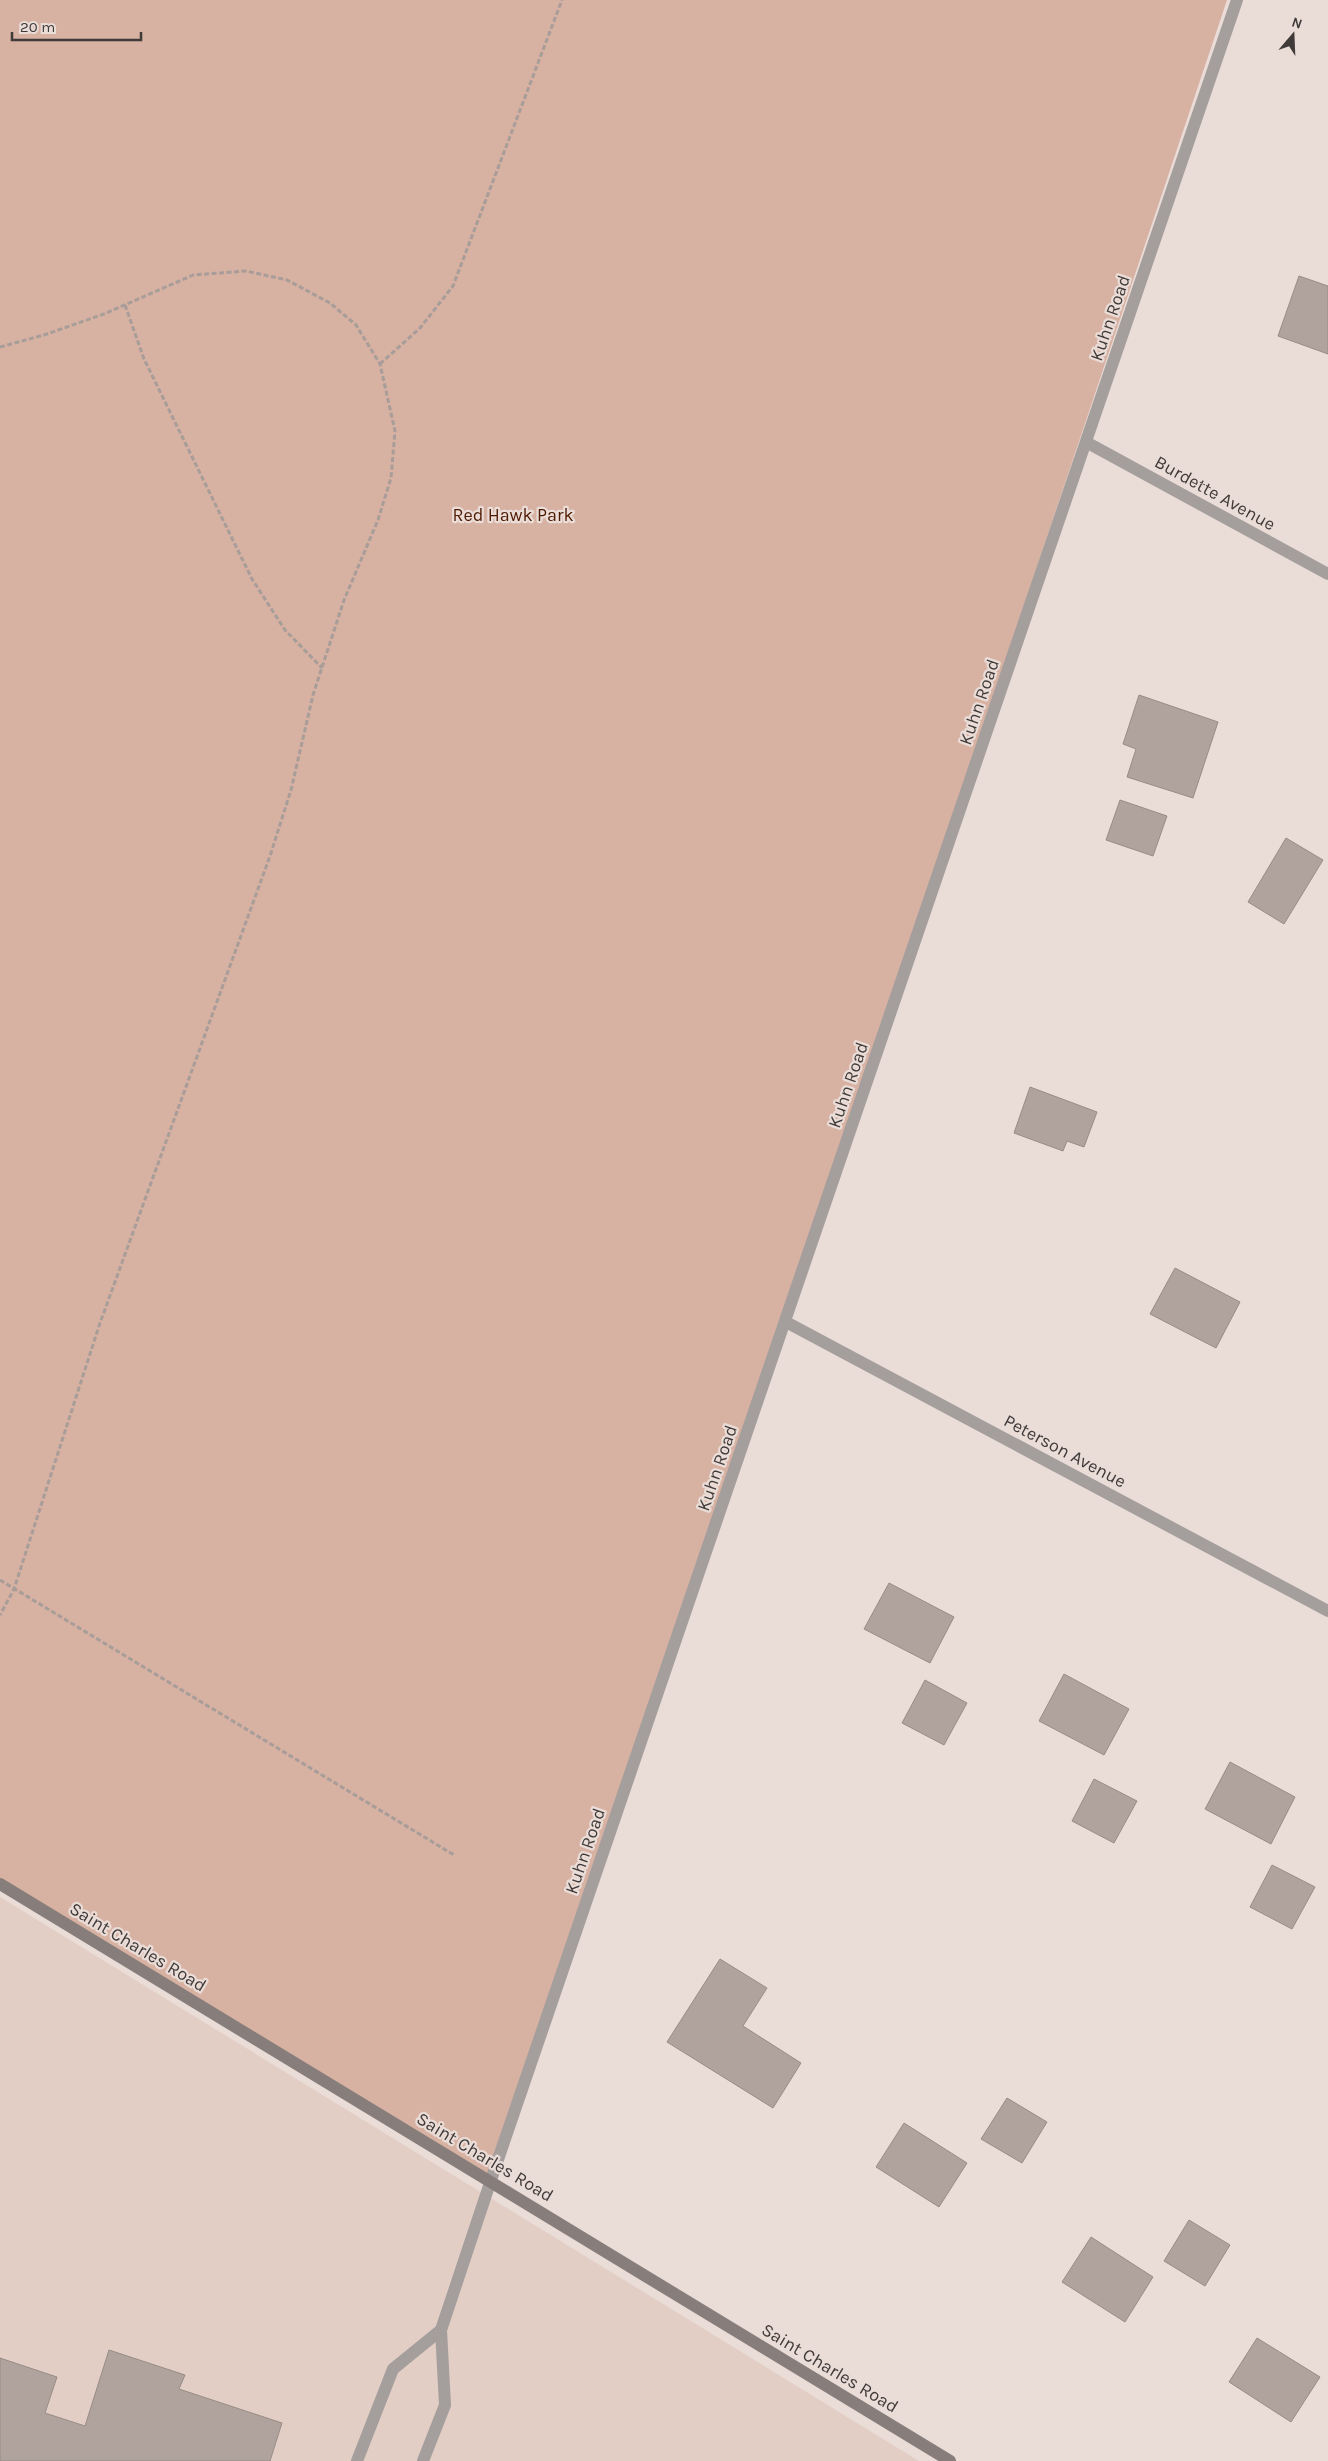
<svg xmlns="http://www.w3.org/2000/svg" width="1328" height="2461" font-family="Karla,sans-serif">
  <rect width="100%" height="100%" fill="#eadcd7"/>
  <!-- built -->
  <path fill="#e2cec5" d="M0,1897L919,2461H0Z"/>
  <!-- green -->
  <path fill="#d7b1a2" d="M0,0H1227L493,2189L0,1887Z"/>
  <!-- building -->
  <path fill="#b0a39e" stroke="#988c87" d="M1299,276L1328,286V354L1278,336Z
    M1139,695L1218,722L1193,798L1127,777L1136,749L1123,744Z
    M1120,800L1167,816L1153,856L1106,840Z
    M1286,838L1323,860L1284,924L1248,902Z
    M1030,1087L1097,1112L1084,1147L1067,1141L1063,1151L1014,1133Z
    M1175,1268L1240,1302L1216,1348L1150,1314Z
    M889,1583L954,1617L930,1663L864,1629Z
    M1064,1674L1129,1709L1104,1755L1039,1721Z
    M925,1680L967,1703L944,1745L902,1723Z
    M1230,1762L1295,1797L1271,1844L1205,1809Z
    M1094,1779L1137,1801L1114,1843L1072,1821Z
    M1272,1865L1315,1887L1292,1929L1250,1907Z
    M720,1959L767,1988L743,2026L801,2063L773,2108L667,2042Z
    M1007,2098L1047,2122L1022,2163L981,2139Z
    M904,2123L967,2163L939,2207L876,2167Z
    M1189,2220L1230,2245L1205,2286L1164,2261Z
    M1091,2237L1153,2277L1125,2322L1062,2282Z
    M1257,2338L1320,2377L1291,2422L1229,2382Z
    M109,2350L185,2375L179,2389L282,2423L270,2461H0V2358L57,2377L45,2413L85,2426Z"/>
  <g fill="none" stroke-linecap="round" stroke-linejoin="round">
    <!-- path -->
    <path stroke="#a89d99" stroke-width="3" stroke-dasharray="5 2.5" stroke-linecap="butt" d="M125,305L144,359L252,579L285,630L322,668
      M0,347L44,335L104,314L193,275L246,271L287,280L330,303L356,325L380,364L395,431L391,478L378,520L344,600L313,695L291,790L270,856L100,1323L14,1589L0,1615
      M380,364L420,328L453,286L562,0
      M0,1580L454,1855"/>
    <!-- lane -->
    <path stroke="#a49e9c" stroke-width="12" d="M357,2461L393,2369L441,2330L491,2180
      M423,2461L445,2405L441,2330"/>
    <!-- street -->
    <path stroke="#a49e9c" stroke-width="12" d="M1086,442L1328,574
      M786,1322L1328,1611
      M491,2180L1237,0"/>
    <!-- secondary -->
    <path stroke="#877e7b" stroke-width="12" d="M0,1884L950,2461"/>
  </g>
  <g text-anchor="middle" stroke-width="4.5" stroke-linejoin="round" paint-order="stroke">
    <!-- street labels -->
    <g font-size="18" fill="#403b39" stroke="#eadcd7">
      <text transform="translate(1110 318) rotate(-71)" y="6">Kuhn Road</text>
      <text transform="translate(1215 493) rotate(29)" y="6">Burdette Avenue</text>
      <text transform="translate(979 702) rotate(-71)" y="6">Kuhn Road</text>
      <text transform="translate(848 1085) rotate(-71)" y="6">Kuhn Road</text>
      <text transform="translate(1065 1451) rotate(28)" y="6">Peterson Avenue</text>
      <text transform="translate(717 1468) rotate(-71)" y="6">Kuhn Road</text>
      <text transform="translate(585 1851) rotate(-71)" y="6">Kuhn Road</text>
      <text transform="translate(138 1947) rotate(31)" y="6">Saint Charles Road</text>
      <text transform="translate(485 2157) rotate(31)" y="6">Saint Charles Road</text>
      <text transform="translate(830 2368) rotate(31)" y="6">Saint Charles Road</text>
    </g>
    <!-- park labels -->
    <g font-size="18" fill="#4e1b02" stroke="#eadcd7">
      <text x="513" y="521">Red Hawk Park</text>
    </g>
  </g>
  <!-- north arrow -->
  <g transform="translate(1293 35) rotate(19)" stroke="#eadcd7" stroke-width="4" paint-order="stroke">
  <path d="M0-4L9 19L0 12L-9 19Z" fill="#403b39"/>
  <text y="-8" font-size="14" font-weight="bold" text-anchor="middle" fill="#403b39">N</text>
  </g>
  <!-- scale -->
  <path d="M12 32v8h129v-8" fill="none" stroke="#403b39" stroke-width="2.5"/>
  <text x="20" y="32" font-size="15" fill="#403b39" stroke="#eadcd7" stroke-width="4" paint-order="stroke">20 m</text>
</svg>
